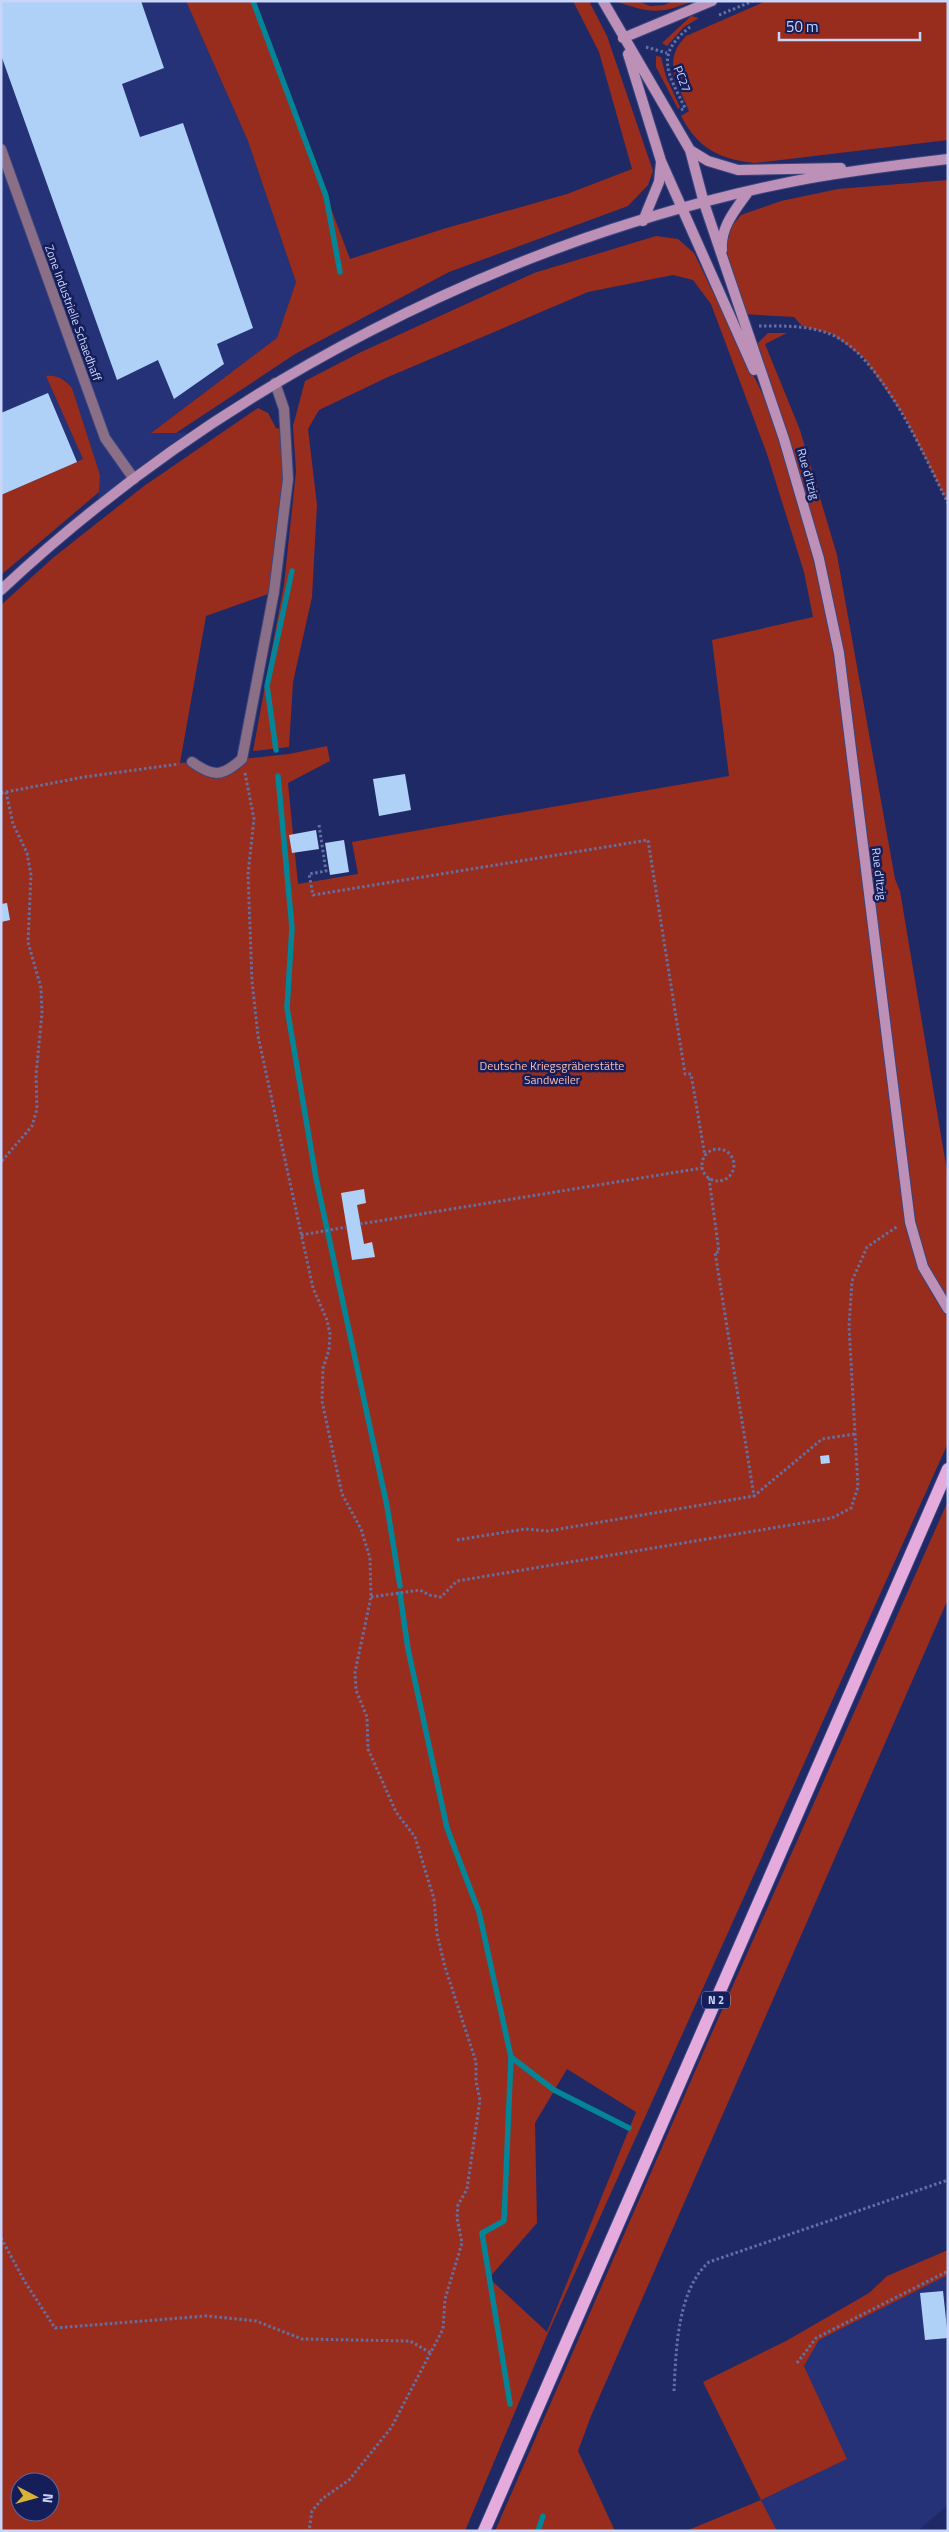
<svg xmlns="http://www.w3.org/2000/svg" width="949" height="2532" font-family="'Titillium Web',sans-serif">
  <rect width="100%" height="100%" fill="#1f2966"/>
  <!-- built -->
  <path fill="#263277" d="M1,1H186L248,141L296,282L277,338L152,432L198,433L97,506L100,475L72,388L64,379L55,376H46L83,459L1,495Z
    M948,2275V2505L917,2531H777L761,2500L847,2459L804,2366L819,2340Z"/>
  <!-- green -->
  <path fill="#982d1d" fill-rule="evenodd" d="M186,1H253L350,259L443,229L567,194L632,169L599,52L573,1H589L607,36L653,171L648,185L628,206L449,272L295,354L176,433H151L277,338L296,282L248,141Z
    M615,1H638L650,6L664,5L674,1H693C658,15 650,13 615,1Z
    M766,1H948V140L755,163C718,159 698,148 681,116L689,111C678,83 661,62 686,36Z
    M691,16L699,18L684,27L667,46L662,43Z
    M656,56L661,57L666,77L680,107L678,109L656,67Z
    M948,180V503L904,416L864,358L832,334L802,326L794,317L742,314L728,260L726,242L732,226L741,215L781,201L838,189Z
    M656,236L678,239L694,253L782,434L753,348L768,333H787L765,344L800,430L837,555L895,879L900,891L948,1177V1443L548,2333L465,2531H1V605L54,557L144,486L258,408L268,413L276,428L285,430L288,479L274,592L206,616L180,763L192,762L219,774L242,759L289,754L327,746L330,761L288,783L298,884L358,874L352,842L729,776L712,640L813,617L804,572L767,454L711,304L693,280L673,275L588,292L388,377L319,410L308,429L317,505L312,597L293,682L289,747L253,751L284,584L296,472L293,426L305,381L359,353L534,273ZM567,2069L636,2112L547,2332L489,2278L537,2223L535,2123ZM20,2482H50V2512H20Z
    M46,376C58,375 64,379 72,388L100,475L99,492L1,575V495L83,459Z
    M948,1501V1599L591,2416L578,2451L615,2531H495L710,2037Z
    M948,2250V2275L819,2340L804,2366L847,2459L761,2500L777,2531H686L761,2500L703,2382L786,2341L869,2293L887,2276Z"/>
  <g fill="none" stroke-linecap="round" stroke-linejoin="round">
    <!-- stream -->
    <path stroke="#038597" stroke-width="5.5" d="M253,1L326,196L340,272
      M276,750L267,686L292,571
      M278,776L292,928L287,1008L316,1178L387,1506L400,1586
      M400,1594L408,1649L447,1828L479,1912L511,2057L554,2090L629,2128
      M510,2404L482,2233L504,2221L511,2057
      M538,2531L543,2516"/>
  </g>
  <!-- building -->
  <path fill="#afd1f7" d="M1,1H141L164,68L122,84L140,137L183,123L253,328L217,344L224,364L174,399L158,360L117,380L1,55Z
    M48,393L77,462L1,495V413Z
    M405,774L411,810L379,816L373,779Z
    M316,830L319,849L292,853L289,835Z
    M344,840L349,872L330,875L325,843Z
    M7,903L10,920L1,922V904Z
    M364,1189L366,1203L357,1205L364,1244L372,1242L375,1257L352,1260L341,1193Z
    M829,1455L830,1463L821,1464L820,1456Z
    M943,2291L948,2338L925,2340L920,2293Z"/>
  <g fill="none" stroke-linecap="round" stroke-linejoin="round">
    <defs>
      <path id="lane" d="M1,149L105,438L134,479
        M192,762C214,778 223,776 242,759L274,592L288,479L284,409L275,383"/>
      <path id="secondary" d="M603,1L690,150L704,203L784,439L819,559L839,653L910,1222L923,1267L948,1309
        M623,38L712,1
        M628,54L661,161L754,370
        M690,150L708,161L738,170L841,168
        M643,221L659,182L661,162
        M722,250C720,227 736,209 748,192
        M1,590C218,387 503,239 795,181C846,171 897,165 948,159"/>
      <path id="primary" d="M484,2531L948,1469"/>
    </defs>
    <!-- lane casing -->
    <use href="#lane" stroke="#3a457e" stroke-width="12"/>
    <!-- secondary casing -->
    <use href="#secondary" stroke="#3a457e" stroke-width="12"/>
    <!-- primary casing -->
    <use href="#primary" stroke="#3a457e" stroke-width="14"/>
    <!-- path -->
    <path stroke="#646fa2" stroke-width="3" stroke-dasharray="2.5 2.5" stroke-linecap="butt" d="M719,15L753,1
      M646,47L667,53
      M681,110L685,108C668,73 654,55 690,27
      M759,326C783,326 807,325 830,334C881,354 924,456 948,503
      M245,773L254,819L248,874L252,981L258,1036L313,1288L327,1320L330,1334L329,1350L323,1368L322,1401L342,1494L361,1529L370,1558L371,1597L355,1672L356,1690L367,1717L368,1749L396,1812L415,1837L434,1899L437,1934L445,1967L476,2062V2081L480,2100L467,2189L458,2205L457,2218L462,2243L445,2299L443,2329L391,2428L349,2480L322,2499L312,2511L309,2531
      M6,792L84,777L179,764
      M1,793L6,792L13,824L27,853L31,875L28,942L41,988L42,1013L36,1075L37,1109L32,1126L1,1162
      M319,825L326,871L309,874L313,895L648,840L685,1074H691L705,1156
      M702 1165a16 16 0 1 1 32 0a16 16 0 1 1-32 0Z
      M709,1178L719,1252H715L754,1496L822,1439L855,1434
      M360,1224L702,1168
      M301,1235L347,1227
      M457,1540L525,1529L548,1531L754,1496
      M371,1597L420,1590L429,1595L441,1597L457,1581L832,1518L851,1508L858,1487L849,1326L852,1281L867,1247L898,1226
      M1,2238L25,2282L55,2328L206,2316L256,2321L302,2339L410,2341L431,2353
      M797,2363L816,2338L948,2271
      M674,2391C676,2351 677,2290 709,2262L948,2180"/>
    <!-- lane -->
    <use href="#lane" stroke="#8b6f86" stroke-width="10"/>
    <!-- secondary -->
    <use href="#secondary" stroke="#bd91b7" stroke-width="10"/>
    <!-- primary -->
    <use href="#primary" stroke="#e4abdc" stroke-width="12"/>
  </g>
  <g text-anchor="middle" stroke-width="5" stroke-linejoin="round" paint-order="stroke">
    <!-- shield labels -->
    <rect fill="#161e5a" stroke="#939eca" stroke-width="1" x="702" y="1991.5" width="28" height="17" rx="4"/>
    <g font-size="11" font-weight="bold" fill="#c9d5fa">
      <text x="716" y="2004">N 2</text>
    </g>
    <!-- street labels -->
    <g font-size="12" fill="#c9d5fa" stroke="#161e5a">
      <text transform="translate(682 79) rotate(68)" y="4">PC27</text>
      <text transform="translate(73 313) rotate(70)" y="4">Zone Industrielle Schaedhaff</text>
      <text transform="translate(808 474) rotate(74)" y="4">Rue d'Itzig</text>
      <text transform="translate(879 874) rotate(83)" y="4">Rue d'Itzig</text>
    </g>
    <!-- park labels -->
    <g font-size="12" fill="#fbbbae" stroke="#161e5a">
      <text x="552" y="1070">Deutsche Kriegsgräberstätte<tspan x="552" dy="14">Sandweiler</tspan></text>
    </g>
  </g>
  <!-- border -->
  <rect width="949" height="2532" fill="none" stroke="#c9d5fa" stroke-width="5"/>
  <!-- north arrow -->
  <g transform="translate(35 2497) rotate(96)"><circle r="24" fill="#161e5a" stroke="#5e679a"/>
  <path d="M0-4L9 19L0 12L-9 19Z" fill="#d9b334"/>
  <text y="-8" font-size="14" font-weight="bold" text-anchor="middle" fill="#c9d5fa">N</text>
  </g>
  <!-- scale -->
  <path d="M779 32v8h141v-8" fill="none" stroke="#c9d5fa" stroke-width="2.5"/>
  <text x="786" y="32" font-size="15" fill="#c9d5fa" stroke="#161e5a" stroke-width="4" paint-order="stroke">50 m</text>
</svg>
